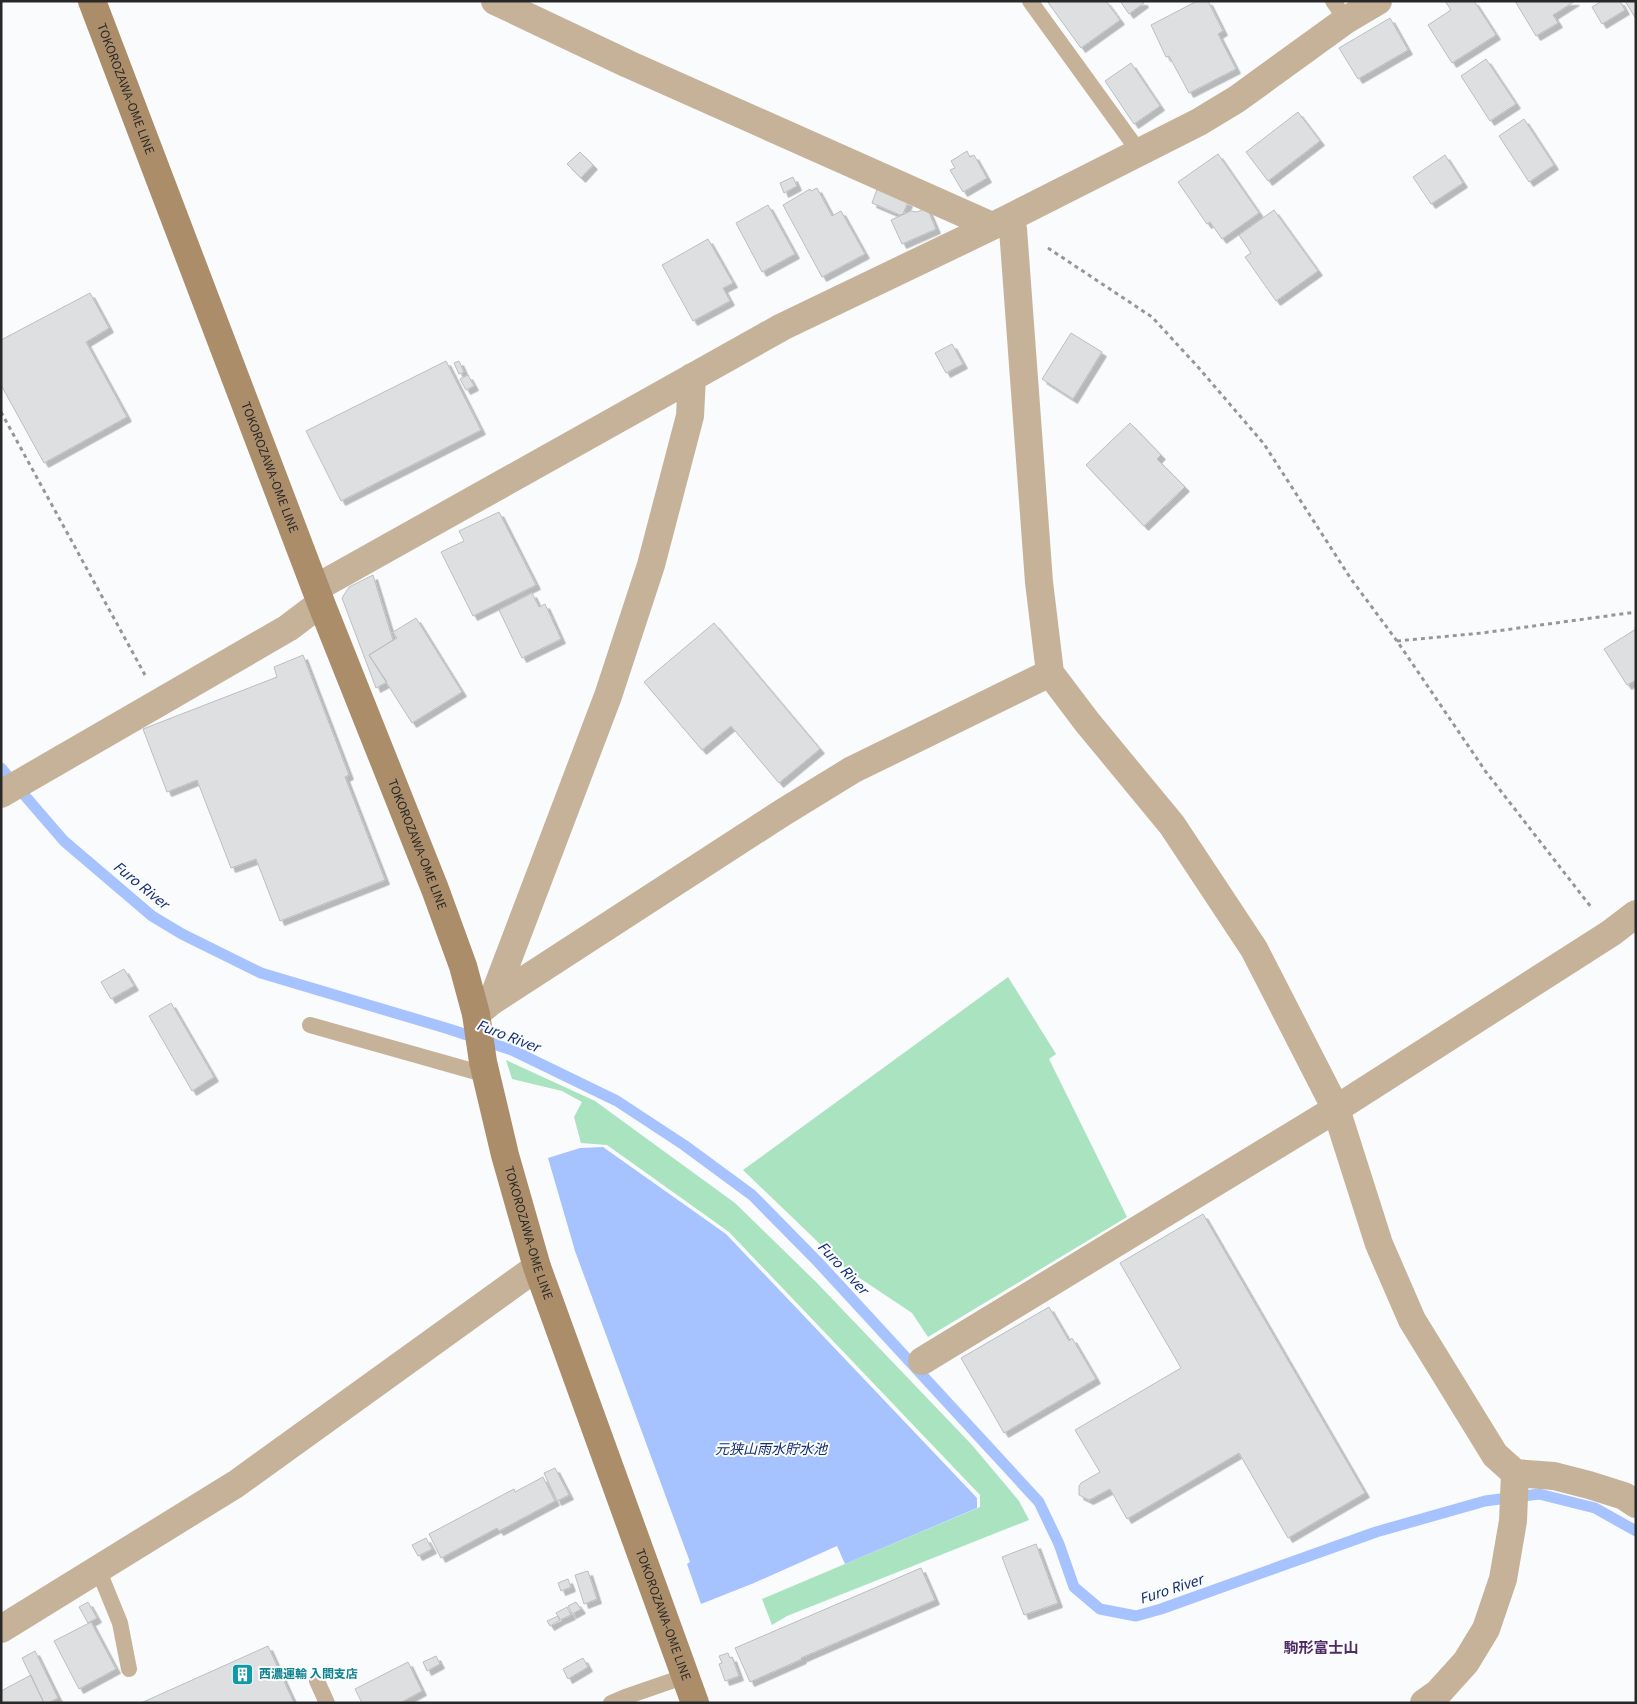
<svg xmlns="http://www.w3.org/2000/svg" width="1637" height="1704" font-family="Georgia,'Noto Sans JP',serif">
  <defs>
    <filter id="shadow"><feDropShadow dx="4.5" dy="4.5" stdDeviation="0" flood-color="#0004"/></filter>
  </defs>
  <rect width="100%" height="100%" fill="#f9fbfd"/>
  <!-- green -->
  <path fill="#aae3c0" d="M1008,977L1056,1054L1049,1059L1127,1217L928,1337L912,1313L846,1269L743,1170Z
    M506,1060L595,1101L735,1203L816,1282L972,1445L1019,1501L1029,1520L787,1616L772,1625L762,1599L980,1507V1495L729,1232L607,1145L581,1143L574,1117L582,1102L562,1091L512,1079Z"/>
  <!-- water -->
  <path fill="#a6c3ff" d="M603,1147L726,1234L977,1498V1508L845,1564L837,1546L754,1583L701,1604L687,1564L690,1562L575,1251L548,1158L580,1148Z"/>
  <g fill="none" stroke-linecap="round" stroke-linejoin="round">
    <!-- stream -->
    <path stroke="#a6c3ff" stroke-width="11" d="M1,768L64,841L152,916L182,934L261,973L449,1029L512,1050L617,1101L684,1145L752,1195L818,1262L1039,1502L1059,1544L1074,1587L1100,1609L1136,1616L1161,1609L1376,1532L1485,1501L1539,1494L1595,1508L1636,1531"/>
  </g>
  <!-- building -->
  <path fill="#dddfe1" stroke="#bcbec0" filter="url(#shadow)" d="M1047,1H1106L1120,20L1081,48Z
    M1120,1H1143L1144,3L1129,14Z
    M1197,1H1208L1223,31L1218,34L1236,69L1189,93L1169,56L1166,57L1151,25Z
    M1445,1H1474L1496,35L1452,63L1428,25L1451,10Z
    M1515,1H1575L1553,15L1558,23L1536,36Z
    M1602,1H1620L1625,10L1602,24L1592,7Z
    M1625,1H1636V19Z
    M1390,18L1408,50L1358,79L1339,48Z
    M1486,59L1516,104L1490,121L1461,76Z
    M1131,63L1160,106L1134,124L1105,81Z
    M1298,112L1320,141L1268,181L1246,152Z
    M1524,119L1554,165L1529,182L1499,136Z
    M967,151L970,157L974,155L987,178L963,192L950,170L955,168L951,161Z
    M580,152L593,165L581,178L567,164Z
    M1218,154L1259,213L1222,239L1210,222L1207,224L1178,182Z
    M1445,155L1463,183L1431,204L1413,177Z
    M793,177L797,186L784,193L780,183Z
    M817,188L832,216L841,211L865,254L822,277L783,205L810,189L811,191Z
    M877,189L908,202L903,214L900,215L872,203Z
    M768,205L795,254L762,272L736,223Z
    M927,208L936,229L902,244L891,220L911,211L917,212Z
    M1274,210L1318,271L1276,301L1245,257L1251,253L1239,235Z
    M708,239L733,283L723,288L730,301L693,321L662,265Z
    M90,293L109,328L86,342L127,417L44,463L1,385V340Z
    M1071,333L1102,352L1073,399L1042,379Z
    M952,344L963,364L946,373L935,353Z
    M446,361L481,430L341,501L306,431Z
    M459,361L464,372L459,374L454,363Z
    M468,375L474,386L466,390L460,379Z
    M1130,423L1161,455L1157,459L1185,487L1144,526L1086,465Z
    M499,512L536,585L473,616L441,552L464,541L459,531Z
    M373,575L393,640L369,655L387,682L376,688L342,598L349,587Z
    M532,593L539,607L545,604L561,639L522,658L499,610Z
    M416,618L462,692L412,723L369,655L397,638L393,632Z
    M714,623L820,749L779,783L731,726L702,750L644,682Z
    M1636,629V680L1627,685L1604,649Z
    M303,655L349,775L345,777L385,880L280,921L256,859L231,868L197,780L167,792L143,729L277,677L274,667Z
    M124,969L134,986L111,999L101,982Z
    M171,1003L214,1077L192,1091L149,1016Z
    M1203,1214L1365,1493L1288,1538L1239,1453L1127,1519L1110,1489L1089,1500L1079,1495V1486L1081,1483L1100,1472L1075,1430L1181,1368L1120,1263Z
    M1049,1307L1069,1341L1072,1338L1096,1379L1004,1433L961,1358Z
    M555,1468L569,1495L557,1501L544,1473Z
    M543,1477L555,1501L499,1531L497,1528L441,1558L429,1534L514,1489L515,1492Z
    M426,1538L432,1549L418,1556L412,1545Z
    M1036,1544L1058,1603L1024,1615L1002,1557Z
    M921,1568L935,1600L801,1658L802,1659L750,1682L735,1648Z
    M588,1571L597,1599L584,1604L575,1575Z
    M568,1579L571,1587L561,1591L558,1583Z
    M88,1602L97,1618L88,1623L79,1607Z
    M576,1602L581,1609L572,1614L568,1606Z
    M567,1607L571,1615L560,1620L556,1613Z
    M558,1616L560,1620L550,1626L547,1621Z
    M91,1622L116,1669L79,1689L54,1641Z
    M268,1646L294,1703H141Z
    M35,1651L58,1698L48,1703H44L22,1658Z
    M728,1653L730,1658L732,1657L739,1676L725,1681L719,1664L722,1663L719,1656Z
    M436,1656L440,1664L427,1671L423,1662Z
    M583,1658L588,1667L568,1679L563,1669Z
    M408,1662L422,1691L400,1703H362L355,1689Z
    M31,1675L44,1703H1V1691Z"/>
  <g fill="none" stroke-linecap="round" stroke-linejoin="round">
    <!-- path -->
    <path stroke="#959698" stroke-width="3" stroke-dasharray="4 4" stroke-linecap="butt" d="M1048,248L1152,317L1198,367L1264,444L1351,579L1397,641L1486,772L1591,907
      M1,412L145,675
      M1397,641L1482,633L1636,612"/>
    <!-- service -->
    <path stroke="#c6b299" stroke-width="16" d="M1030,1L1140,153
      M1333,1L1346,20
      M310,1025L487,1075
      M98,1569L120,1623L129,1669
      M317,1681L327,1703
      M611,1703L625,1697
      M627,1703L625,1697L686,1676"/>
    <!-- minor -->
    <path stroke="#c6b299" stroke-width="28" d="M495,1L628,64L992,226
      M1007,219L1013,229L1039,582L1050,673L1087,722L1172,825L1254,949L1336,1109L1379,1244L1412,1320L1495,1455L1515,1473L1554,1476L1589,1485L1624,1496L1636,1504
      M316,588L782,327L1007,219L1199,122L1237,99L1346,20L1378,1
      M1,794L288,628L321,603
      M492,1001L608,696L651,565L690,416L692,377
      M476,1014L492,1001L782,813L852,770L1050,673
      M922,1361L1336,1109L1611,933L1636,914
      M1,1629L236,1484L537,1267
      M1424,1703L1438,1693L1466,1662L1486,1629L1503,1579L1513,1521L1515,1473"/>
    <!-- secondary -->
    <path stroke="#ac8d69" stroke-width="28" id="s1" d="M92,1L321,603L435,889L463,966L476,1014L483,1062L505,1155L537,1267L695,1703"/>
  </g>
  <!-- icons -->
  <defs>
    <symbol id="building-square" viewBox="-11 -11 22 22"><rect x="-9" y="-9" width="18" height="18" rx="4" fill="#0f9aa8" stroke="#f9fbfd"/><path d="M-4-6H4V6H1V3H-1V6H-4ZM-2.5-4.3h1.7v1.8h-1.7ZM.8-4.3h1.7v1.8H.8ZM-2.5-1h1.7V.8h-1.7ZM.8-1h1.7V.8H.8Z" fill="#fff"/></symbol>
  </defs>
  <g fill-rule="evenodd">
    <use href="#building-square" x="230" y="1662" width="25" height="25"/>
  </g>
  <g text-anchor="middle" stroke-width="4" stroke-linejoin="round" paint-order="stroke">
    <!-- street labels -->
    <g font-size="12" fill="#282829" stroke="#f9fbfd">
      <text dy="4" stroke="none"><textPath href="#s1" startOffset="94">TOKOROZAWA-OME LINE</textPath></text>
      <text dy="4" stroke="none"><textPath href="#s1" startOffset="499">TOKOROZAWA-OME LINE</textPath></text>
      <text dy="4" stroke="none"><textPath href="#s1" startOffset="904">TOKOROZAWA-OME LINE</textPath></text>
      <text dy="4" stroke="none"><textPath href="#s1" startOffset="1309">TOKOROZAWA-OME LINE</textPath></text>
      <text dy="4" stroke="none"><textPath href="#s1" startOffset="1714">TOKOROZAWA-OME LINE</textPath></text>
    </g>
    <!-- culture labels -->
    <g font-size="12" font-weight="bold" fill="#0d838f" stroke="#f9fbfd" text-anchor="start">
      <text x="259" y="1678">西濃運輸 入間支店</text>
    </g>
    <!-- water labels -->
    <g font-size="14" font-style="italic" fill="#152f72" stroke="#f9fbfd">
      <text transform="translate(141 885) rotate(39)" y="5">Furo River</text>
      <text transform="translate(508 1036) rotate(21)" y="5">Furo River</text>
      <text transform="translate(843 1268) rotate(47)" y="5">Furo River</text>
      <text x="771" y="1454">元狭山雨水貯水池</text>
      <text transform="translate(1171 1589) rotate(-18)" y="5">Furo River</text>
    </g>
    <!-- quarter labels -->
    <g font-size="15" font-weight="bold" fill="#512c64" stroke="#f9fbfd">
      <text x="1321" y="1653">駒形富士山</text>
    </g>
  </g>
  <!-- border -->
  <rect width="1637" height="1704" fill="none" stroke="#282829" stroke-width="5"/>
</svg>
